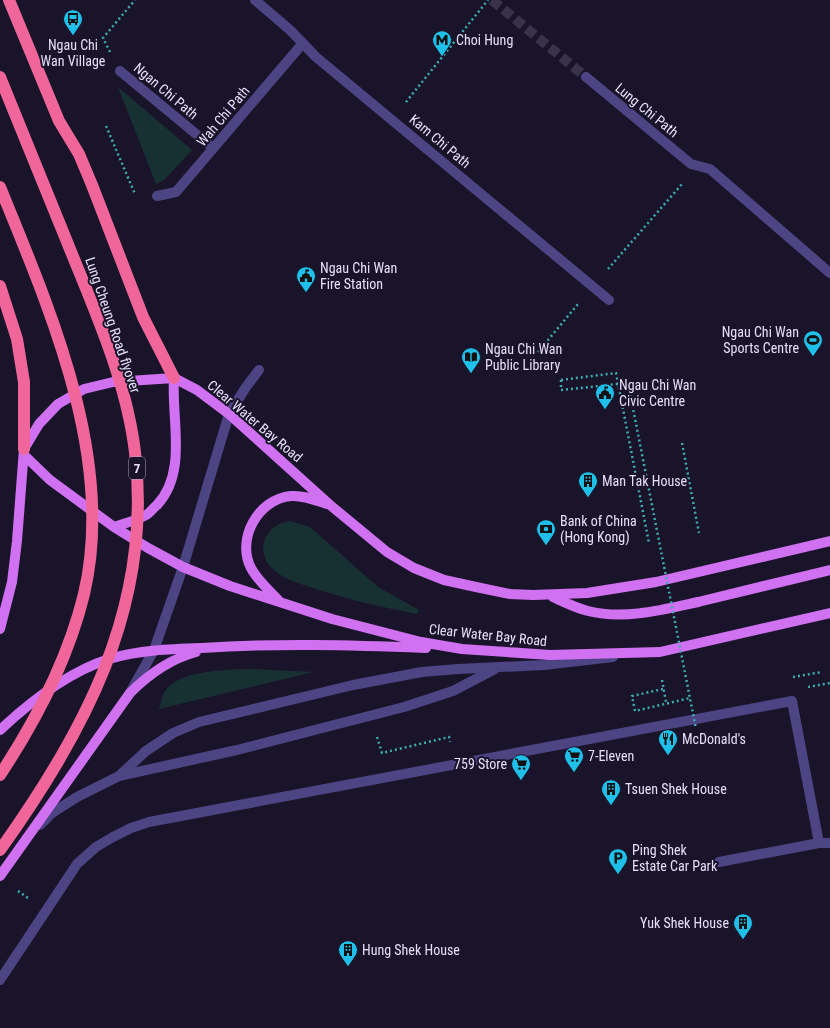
<svg xmlns="http://www.w3.org/2000/svg" width="830" height="1028" font-family="'Roboto Condensed',sans-serif">
  <rect width="100%" height="100%" fill="#1a142a"/>
  <!-- green -->
  <path fill="#173133" d="M118,87L192,150L164,180L156,184Z
    M290,521L310,527L378,587L419,610L417,614C381,607 345,599 310,587C298,583 284,579 274,570C253,552 265,524 290,521Z
    M250,669L314,672L159,709C161,703 162,695 165,691C179,670 227,670 250,669Z"/>
  <g fill="none" stroke-linecap="round" stroke-linejoin="round">
    <!-- minor-tunnel -->
    <path stroke="#39324a" stroke-width="10" stroke-dasharray="10 5" stroke-linecap="butt" d="M492,0L586,77"/>
    <!-- path -->
    <path stroke="#3dadb2" stroke-width="2.5" stroke-dasharray="2 3" stroke-linecap="butt" d="M110,52L103,38L135,0
      M406,102L488,0
      M106,126L135,194
      M608,269L682,184
      M538,352L578,304
      M561,380L616,373L649,543
      M682,443L699,533
      M676,480L688,478
      M793,677L822,672
      M662,680L666,702
      M808,687L830,683
      M377,737L382,753L449,737L450,742
      M18,891L28,898"/>
    <!-- minor -->
    <path stroke="#4d4484" stroke-width="10" d="M255,0L290,30L316,57L609,300
      M120,71L213,148
      M586,77L691,164L710,169L830,273
      M157,196L176,192L303,43
      M131,691L154,650L183,567L229,414L246,387L259,370
      M119,776L146,751L173,733L199,722L353,685L422,672L458,669L544,665L613,657
      M40,825L52,813L77,797L119,776L237,750L404,707L453,691L495,669
      M719,862L819,843H830
      M0,980L77,864L96,847L113,837L131,828L149,822L792,701L819,843"/>
    <!-- major -->
    <path stroke="#cf71f1" stroke-width="10" d="M24,455L50,480L114,527L148,548L183,567L230,586L332,619L421,642L462,649L550,655L660,652L830,613
      M114,527C124,523 136,521 146,515C150,513 153,508 157,505C188,472 171,419 174,378
      M553,597C564,602 576,608 588,611C624,620 662,610 698,602
      M279,601C270,591 257,580 251,568C236,539 258,499 291,496C303,495 315,500 327,504
      M0,629L12,582L17,541L24,449L39,424L58,404L84,389L113,382L174,378L197,390L229,414L330,505L387,552L414,568L444,580L476,587L510,594L533,595L587,593L656,582L830,541
      M0,730C31,701 68,672 109,659C139,650 171,649 202,648C277,643 351,645 426,648
      M0,876L130,693C149,674 170,659 196,652"/>
    <!-- highway -->
    <path stroke="#f0669a" stroke-width="12" d="M9,0L59,121L79,154L92,185L143,317L174,378
      M0,286L17,339L24,382V449"/>
    <!-- path-bridge -->
    <path stroke="#3dadb2" stroke-width="2.5" stroke-dasharray="2 3" stroke-linecap="butt" d="M561,380V390L628,383L696,729
      M663,689L632,696L635,711L690,698"/>
    <!-- major-bridge -->
    <path stroke="#cf71f1" stroke-width="10" d="M698,602L830,570"/>
    <!-- highway-bridge -->
    <path stroke="#f0669a" stroke-width="12" d="M0,77C25,137 49,198 74,259C100,323 130,392 136,462C150,610 84,733 0,850
      M0,187C50,310 116,459 84,594C68,660 37,719 0,775"/>
  </g>
  <!-- icons -->
  <defs>
    <symbol id="bus-pin" viewBox="-11 -11 22 30"><path d="M0 17L-7.5 6A9.5 9.5 0 1 1 7.5 6Z" fill="#1ebfe9" stroke="#1a142a"/><path d="M-5-6H5V4H4V6H2V4H-2V6H-4V4H-5ZM-3.5-4V0h7V-4ZM-3.5 1.2v1.5H-2V1.2ZM2 1.2v1.5H3.5V1.2Z" fill="#111"/></symbol>
    <symbol id="metro-pin" viewBox="-11 -11 22 30"><path d="M0 17L-7.5 6A9.5 9.5 0 1 1 7.5 6Z" fill="#1ebfe9" stroke="#1a142a"/><path d="M-5.5 5V-5H-3L0 0L3-5H5.5V5H3V-.5L0 4L-3-.5V5Z" fill="#111"/></symbol>
    <symbol id="civic-pin" viewBox="-11 -11 22 30"><path d="M0 17L-7.5 6A9.5 9.5 0 1 1 7.5 6Z" fill="#1ebfe9" stroke="#1a142a"/><path d="M-.6-6.5H3V-4.5H.6V-3L4-1V1h2V6H-6V1h2V-1L-.6-3ZM-1.2 2.5V6h2.4V2.5Z" fill="#111"/></symbol>
    <symbol id="stadium-pin" viewBox="-11 -11 22 30"><path d="M0 17L-7.5 6A9.5 9.5 0 1 1 7.5 6Z" fill="#1ebfe9" stroke="#1a142a"/><path d="M0-5a6.5 5 0 1 0 0 10a6.5 5 0 1 0 0-10ZM-3.5-1.8h7v3.6h-7Z" fill="#111"/></symbol>
    <symbol id="library-pin" viewBox="-11 -11 22 30"><path d="M0 17L-7.5 6A9.5 9.5 0 1 1 7.5 6Z" fill="#1ebfe9" stroke="#1a142a"/><path d="M-6-4Q-3-5.5-.7-3.5V5Q-3 3-6 4ZM6-4Q3-5.5 .7-3.5V5Q3 3 6 4Z" fill="#111"/></symbol>
    <symbol id="building-pin" viewBox="-11 -11 22 30"><path d="M0 17L-7.5 6A9.5 9.5 0 1 1 7.5 6Z" fill="#1ebfe9" stroke="#1a142a"/><path d="M-4-6H4V6H1V3H-1V6H-4ZM-2.5-4.3h1.7v1.8h-1.7ZM.8-4.3h1.7v1.8H.8ZM-2.5-1h1.7V.8h-1.7ZM.8-1h1.7V.8H.8Z" fill="#111"/></symbol>
    <symbol id="bank-pin" viewBox="-11 -11 22 30"><path d="M0 17L-7.5 6A9.5 9.5 0 1 1 7.5 6Z" fill="#1ebfe9" stroke="#1a142a"/><path d="M-6-4H6V4H-6ZM0-2.3a2.3 2.3 0 1 0 0 4.6a2.3 2.3 0 1 0 0-4.6Z" fill="#111"/></symbol>
    <symbol id="restaurant-pin" viewBox="-11 -11 22 30"><path d="M0 17L-7.5 6A9.5 9.5 0 1 1 7.5 6Z" fill="#1ebfe9" stroke="#1a142a"/><path d="M-5-6h1v4h1v-4h1v4h1v-4h1v5L-1.5 .5V6h-2V.5L-5-1ZM5-6V6H3V1.5H1.5Q1.5-4 5-6Z" fill="#111"/></symbol>
    <symbol id="supermarket-pin" viewBox="-11 -11 22 30"><path d="M0 17L-7.5 6A9.5 9.5 0 1 1 7.5 6Z" fill="#1ebfe9" stroke="#1a142a"/><path d="M-6-5.5h2.5l.6 2H6L4.5 2H-2.5L-4.4-4H-6ZM-1.5 3.2a1.3 1.3 0 1 0 .1 0ZM3 3.2a1.3 1.3 0 1 0 .1 0Z" fill="#111"/></symbol>
    <symbol id="parking-pin" viewBox="-11 -11 22 30"><path d="M0 17L-7.5 6A9.5 9.5 0 1 1 7.5 6Z" fill="#1ebfe9" stroke="#1a142a"/><path d="M-3.5-5.5H1a3.5 3.5 0 0 1 0 7H-1V5.5H-3.5ZM-1-3.4V-.6H.8a1.4 1.4 0 0 0 0-2.8Z" fill="#111"/></symbol>
  </defs>
  <g fill-rule="evenodd">
    <use href="#bus-pin" x="62" y="8" width="22" height="30"/>
    <use href="#metro-pin" x="431" y="29" width="22" height="30"/>
    <use href="#civic-pin" x="295" y="265" width="22" height="30"/>
    <use href="#stadium-pin" x="802" y="329" width="22" height="30"/>
    <use href="#library-pin" x="460" y="346" width="22" height="30"/>
    <use href="#civic-pin" x="594" y="382" width="22" height="30"/>
    <use href="#building-pin" x="577" y="470" width="22" height="30"/>
    <use href="#bank-pin" x="535" y="518" width="22" height="30"/>
    <use href="#restaurant-pin" x="657" y="728" width="22" height="30"/>
    <use href="#supermarket-pin" x="563" y="745" width="22" height="30"/>
    <use href="#supermarket-pin" x="510" y="753" width="22" height="30"/>
    <use href="#building-pin" x="600" y="778" width="22" height="30"/>
    <use href="#parking-pin" x="607" y="847" width="22" height="30"/>
    <use href="#building-pin" x="732" y="912" width="22" height="30"/>
    <use href="#building-pin" x="337" y="939" width="22" height="30"/>
  </g>
  <g text-anchor="middle" stroke-width="4" stroke-linejoin="round" paint-order="stroke">
    <!-- shield labels -->
    <rect fill="#1a142a" stroke="#a9a2bd" stroke-width="1" x="129" y="457" width="16" height="22" rx="3"/>
    <g font-size="13" font-weight="bold" fill="#e6dffc">
      <text x="137" y="473">7</text>
    </g>
    <!-- poi labels -->
    <g font-size="14" fill="#e6dffc" stroke="#1a142a" text-anchor="start">
      <text x="456" y="45">Choi Hung</text>
      <text x="73" y="50" text-anchor="middle">Ngau Chi<tspan x="73" dy="16">Wan Village</tspan></text>
      <text x="320" y="273">Ngau Chi Wan<tspan x="320" dy="16">Fire Station</tspan></text>
      <text x="799" y="337" text-anchor="end">Ngau Chi Wan<tspan x="799" dy="16">Sports Centre</tspan></text>
      <text x="485" y="354">Ngau Chi Wan<tspan x="485" dy="16">Public Library</tspan></text>
      <text x="619" y="390">Ngau Chi Wan<tspan x="619" dy="16">Civic Centre</tspan></text>
      <text x="602" y="486">Man Tak House</text>
      <text x="560" y="526">Bank of China<tspan x="560" dy="16">(Hong Kong)</tspan></text>
      <text x="682" y="744">McDonald's</text>
      <text x="588" y="761">7-Eleven</text>
      <text x="507" y="769" text-anchor="end">759 Store</text>
      <text x="625" y="794">Tsuen Shek House</text>
      <text x="632" y="855">Ping Shek<tspan x="632" dy="16">Estate Car Park</tspan></text>
      <text x="729" y="928" text-anchor="end">Yuk Shek House</text>
      <text x="362" y="955">Hung Shek House</text>
    </g>
    <!-- street labels -->
    <g font-size="14" fill="#e6dffc" stroke="#1a142a">
      <text transform="translate(166 91) rotate(40)" y="5">Ngan Chi Path</text>
      <text transform="translate(647 110) rotate(39)" y="5">Lung Chi Path</text>
      <text transform="translate(223 116) rotate(-50)" y="5">Wah Chi Path</text>
      <text transform="translate(440 141) rotate(40)" y="5">Kam Chi Path</text>
      <text transform="translate(113 325) rotate(71)" y="5">Lung Cheung Road flyover</text>
      <text transform="translate(255 421) rotate(40)" y="5">Clear Water Bay Road</text>
      <text transform="translate(488 635) rotate(6)" y="5">Clear Water Bay Road</text>
    </g>
  </g>
</svg>
